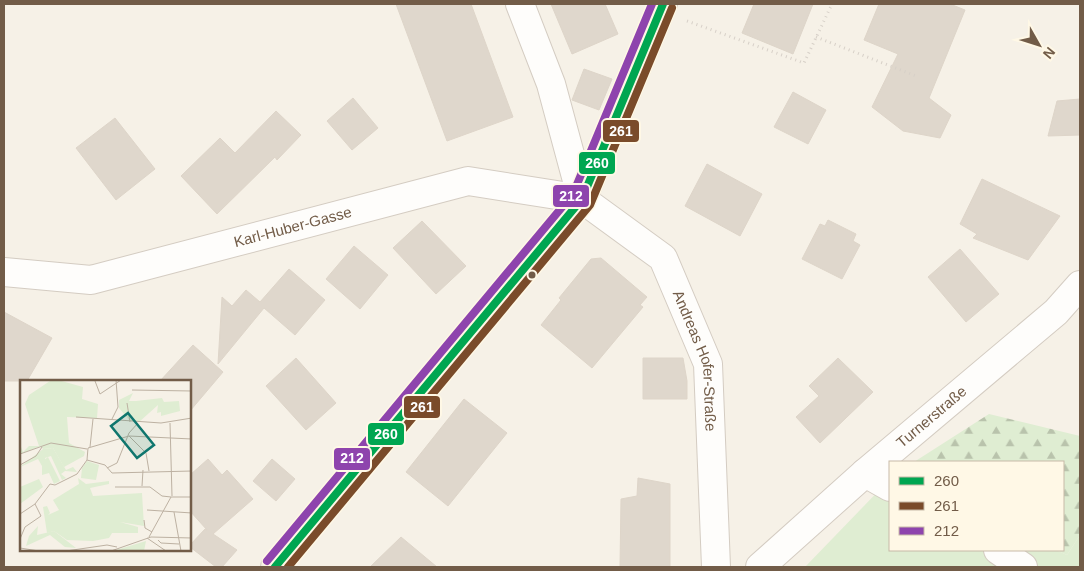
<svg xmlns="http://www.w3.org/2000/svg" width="1084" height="571" font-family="Arial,sans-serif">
  <defs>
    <pattern id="forest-firs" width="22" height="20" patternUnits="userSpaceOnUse" patternTransform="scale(1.25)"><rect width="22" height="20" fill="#dfedd2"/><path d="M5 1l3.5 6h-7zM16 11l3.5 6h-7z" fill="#b9c3ac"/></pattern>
  </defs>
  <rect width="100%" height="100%" fill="#f6f1e7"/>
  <!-- green -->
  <path fill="#dfedd2" d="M890,479V550H1056L1067,555L1080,535V567H805Z"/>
  <!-- forest -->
  <path fill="url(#forest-firs)" d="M989,414L1080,436V535L1067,555L1056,550H1063V462H914Z"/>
  <!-- building -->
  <path fill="#dfd7cc" stroke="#ded5c9" d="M396,4H471L513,117L447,141Z
    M551,4H605L618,34L572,54Z
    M754,4H813L793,54L742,33Z
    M879,4H950L965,10L929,98L951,115L940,138L903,131L872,107L898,54L864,40Z
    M584,69L612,79L599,110L572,100Z
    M793,92L826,110L808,144L774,127Z
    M353,98L378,128L352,150L327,121Z
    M1080,99V135L1048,136L1057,101Z
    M276,111L301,135L277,160L275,157L217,214L181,176L220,138L235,153Z
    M115,118L155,169L116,200L76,148Z
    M707,164L762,194L740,236L685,206Z
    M982,179L1060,216L1028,260L973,238L977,234L960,224Z
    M828,220L856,234L853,241L860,245L842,279L802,259L820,224L825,226Z
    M422,221L466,266L436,294L393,248Z
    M354,246L388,275L360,309L326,279Z
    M960,249L999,294L966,322L928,277Z
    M601,258L647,297L640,305L643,307L592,368L541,325L561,300L559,298L591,259Z
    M289,269L325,300L295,335L264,308L218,364L222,297L232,306L246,290L260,302Z
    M4,312L52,338L27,381H4Z
    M193,345L223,372L190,411V381H160Z
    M296,358L336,403L306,430L266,386Z
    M643,358H683L687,381V399H643Z
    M838,358L873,392L820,443L796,417L819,396L809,386Z
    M464,399L507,433L448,506L406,472Z
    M208,459L222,475L227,470L253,499L213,534L237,550L222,567H216L190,547V545L205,529L207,530L190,511V475Z
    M272,459L295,479L276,501L253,481Z
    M638,478L670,484V567H620L621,499L637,496Z
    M401,537L437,567H370Z"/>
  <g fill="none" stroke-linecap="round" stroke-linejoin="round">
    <defs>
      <g id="minor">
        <path d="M520,4L551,84L582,199"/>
        <path id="s1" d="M4,272L91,280L468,181L582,199L663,258L708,364L716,567"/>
        <path d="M865,473L890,487"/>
        <path d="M998,550L1023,567"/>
        <path id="s2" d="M760,567L865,473L1056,312L1080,285"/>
      </g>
      <path id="major" d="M275,567L582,199L663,4"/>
    </defs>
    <!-- minor casing -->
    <use href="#minor" stroke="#d4ccc2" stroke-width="30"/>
    <!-- major casing -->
    <use href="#major" stroke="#d5cdc4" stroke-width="30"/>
    <!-- path -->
    <path stroke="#d7d0c8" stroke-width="3" stroke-dasharray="1 4" stroke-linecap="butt" d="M687,21L804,63L832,4
      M816,37L916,76"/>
    <!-- minor -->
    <use href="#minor" stroke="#fefdfb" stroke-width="28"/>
    <!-- major -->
    <use href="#major" stroke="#f1eee4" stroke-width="28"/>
    <defs>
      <path id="bus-1" d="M275,567L582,199L663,4"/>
      <path id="bus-2" d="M288,567L590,205L672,8"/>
      <path id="bus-3" d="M267,561L573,194L652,4"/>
    </defs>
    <!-- bus-1 casing -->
    <use href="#bus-1" stroke="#fff8e6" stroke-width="11"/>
    <!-- bus-2 casing -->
    <use href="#bus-2" stroke="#fff8e6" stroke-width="11"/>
    <!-- bus-3 casing -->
    <use href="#bus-3" stroke="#fff8e6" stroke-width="11"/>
    <!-- bus-1 -->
    <use href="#bus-1" stroke="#00a651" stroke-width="8"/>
    <!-- bus-2 -->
    <use href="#bus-2" stroke="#7a4b2a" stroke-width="8"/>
    <!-- bus-3 -->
    <use href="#bus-3" stroke="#8e44ad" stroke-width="8"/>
  </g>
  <!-- markers -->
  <circle fill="#725c48" stroke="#fff8e6" stroke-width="2" cx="532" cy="275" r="4.5"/>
  <g text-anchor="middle" stroke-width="4.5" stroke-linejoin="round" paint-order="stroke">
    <!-- street labels -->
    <g font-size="15" fill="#725c48" stroke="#fff8e6">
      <text dy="5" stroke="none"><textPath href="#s1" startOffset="296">Karl-Huber-Gasse</textPath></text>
      <text dy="5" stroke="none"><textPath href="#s1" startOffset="802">Andreas Hofer-Straße</textPath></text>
      <text dy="5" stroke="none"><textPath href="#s2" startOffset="228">Turnerstraße</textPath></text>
    </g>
  </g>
  <!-- overview -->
  <g transform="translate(20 380)">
    <rect width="171" height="171" fill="#f6f1e7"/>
    <path d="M38,0L63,7L62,19L78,24L77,38L47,37L49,63L65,72L64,76L44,87L33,68L23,69L21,66L0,74V64L3,72L9,66H19L5,24L9,15L30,1ZM113,13L109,21H140H116L142,18L144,22L159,21L160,31L141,36V32L137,33L138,25L119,42L110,41L99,28V20ZM28,77L40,101L34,104L29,93L22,95V82ZM67,81L79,85L76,100L61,98L62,88ZM58,98L66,104L89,101V104L70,108L73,116L122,113L124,146L100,142L118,147V153H92L89,158L73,161L47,160L34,151L27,153L23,127L27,126L30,133L28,135L39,130L33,120L59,104ZM19,99L23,107L0,124V107Z" fill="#dfedd2"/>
    <path d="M33,68L46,90L53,87L57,92L45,91L41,94L46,98L42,100L31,76L25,78L27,85L22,82V86L18,79L0,87L23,69ZM18,146L17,155L34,151L56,168L45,167L30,155L6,166L9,156ZM126,161L124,171H93Z" fill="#dfedd2"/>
    <path fill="none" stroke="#bdb1a2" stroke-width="1" d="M66,0H85M75,1L80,14L101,0M112,10L172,11M107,23L110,42M56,37L141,43L172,38M92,39L98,27L96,0M150,43L152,116M109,56L126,73L129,91M70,67L73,39M0,74L31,63L67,69M67,80L85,85L92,93L172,91M0,85L16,76L22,67M87,88L97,83L109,53L118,43M122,106L123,90M95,107H130L142,116L151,117M127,130L172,133M154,132L161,171M0,134L15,124L30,104L35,105L57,94L67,80L68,68L109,56L172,59M124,140L125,148L132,152M129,157L151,117H172M127,158L146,171M0,159L5,147L21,136L15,124M138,160L141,163L159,164M0,168L19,171M46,171L87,165L97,167M91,171L131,157L172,158"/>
    <path fill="#0f766e" fill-opacity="0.15" stroke="#0f766e" stroke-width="2.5" d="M108,33L134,65L117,78L91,46Z"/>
    <rect width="171" height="171" fill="none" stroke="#725c48" stroke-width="2.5"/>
  </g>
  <g stroke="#fff8e6" stroke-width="2">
    <rect x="602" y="119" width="38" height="24" rx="5" fill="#7a4b2a"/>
    <rect x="578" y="151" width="38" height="24" rx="5" fill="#00a651"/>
    <rect x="552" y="184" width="38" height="24" rx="5" fill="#8e44ad"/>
    <rect x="403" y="395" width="38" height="24" rx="5" fill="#7a4b2a"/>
    <rect x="367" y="422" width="38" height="24" rx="5" fill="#00a651"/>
    <rect x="333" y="447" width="38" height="24" rx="5" fill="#8e44ad"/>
  </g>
  <g font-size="14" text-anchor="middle" font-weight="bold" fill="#fff">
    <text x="621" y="136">261</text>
    <text x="597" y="168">260</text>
    <text x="571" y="201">212</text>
    <text x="422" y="412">261</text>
    <text x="386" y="439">260</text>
    <text x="352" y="463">212</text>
  </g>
  <!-- border -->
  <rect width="1084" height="571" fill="none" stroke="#725c48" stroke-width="10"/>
  <!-- legend -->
  <rect x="889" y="461" width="175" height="90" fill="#fff8e6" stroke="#c7baa7"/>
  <rect x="899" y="477" width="25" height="8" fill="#00a651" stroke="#c7baa7"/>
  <text x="934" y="486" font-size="15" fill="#725c48">260</text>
  <rect x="899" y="502" width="25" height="8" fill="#7a4b2a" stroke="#c7baa7"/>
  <text x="934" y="511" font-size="15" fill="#725c48">261</text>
  <rect x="899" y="527" width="25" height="8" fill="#8e44ad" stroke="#c7baa7"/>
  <text x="934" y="536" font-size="15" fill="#725c48">212</text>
  <!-- north arrow -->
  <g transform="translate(1039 45) rotate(129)" stroke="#fff8e6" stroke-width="4" paint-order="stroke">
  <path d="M0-4L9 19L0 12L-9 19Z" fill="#725c48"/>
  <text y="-8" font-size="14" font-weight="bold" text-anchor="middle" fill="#725c48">N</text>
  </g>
</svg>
